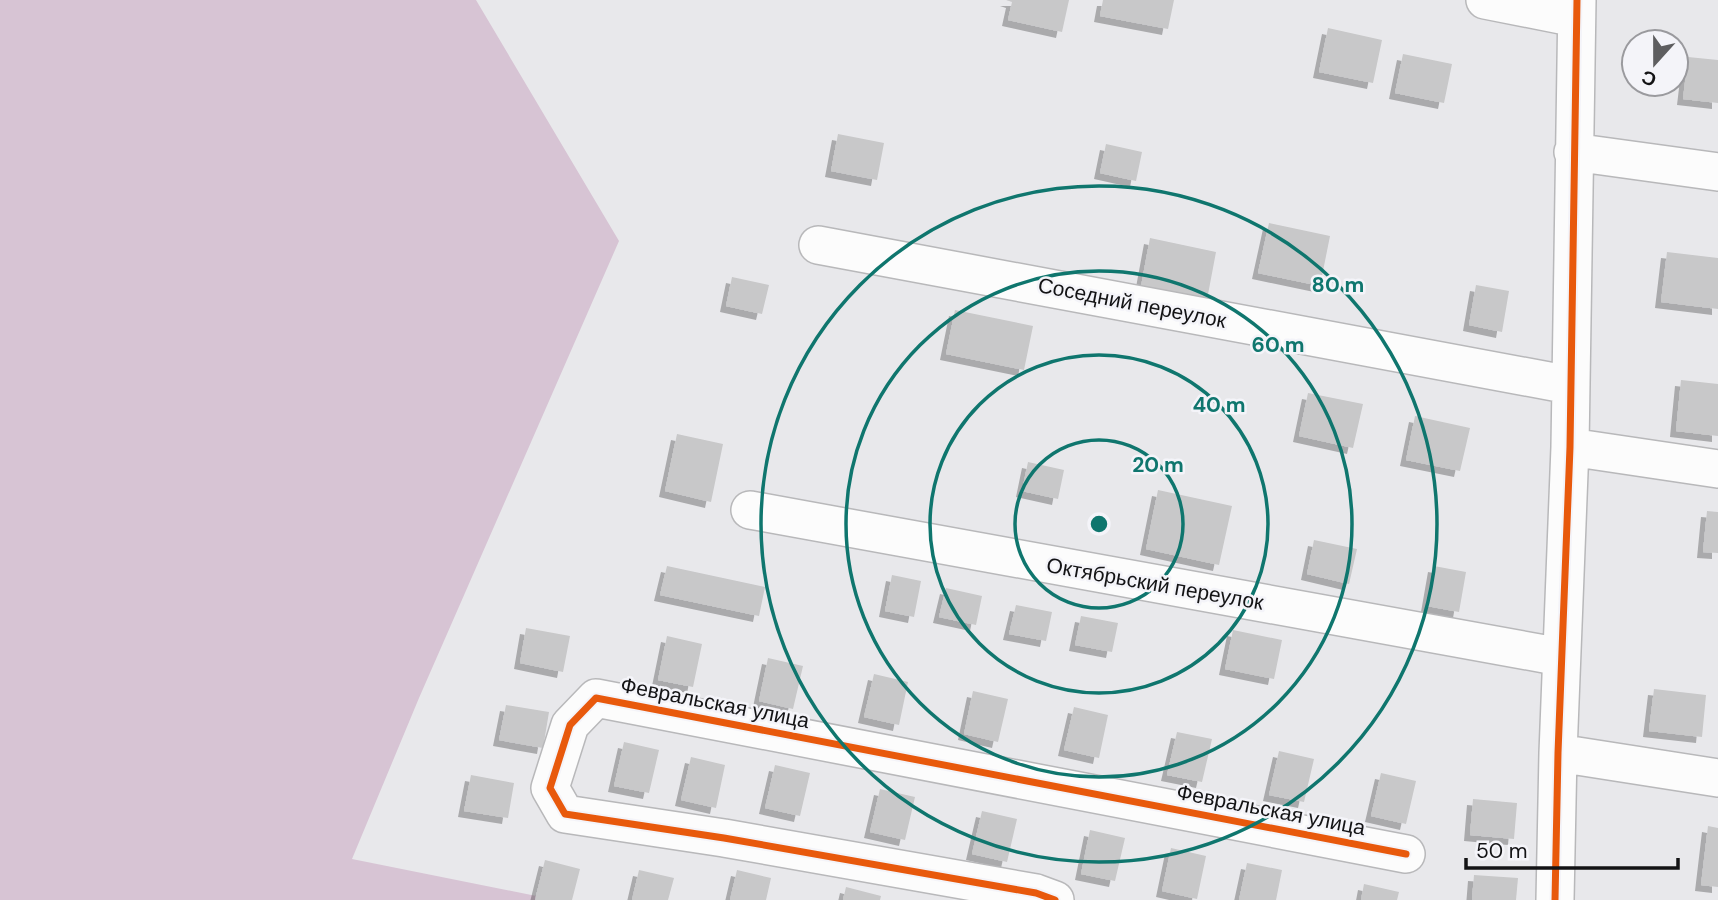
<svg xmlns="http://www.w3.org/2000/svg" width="1718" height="900" font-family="'DM Sans',sans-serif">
  <defs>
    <filter id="shadow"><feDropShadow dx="-6" dy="6" stdDeviation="0" flood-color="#0004"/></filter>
  </defs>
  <rect width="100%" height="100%" fill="#e8e8eb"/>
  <!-- forest -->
  <path fill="#d7c4d4" d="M0,0H476L619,241L419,698L352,859L556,900H0Z"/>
  <!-- building -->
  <path fill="#c8c8c9" filter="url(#shadow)" d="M1006,0H1069L1062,32L1008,20L1012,2Z
    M1103,0H1174L1168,29L1100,16Z
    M1328,28L1382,40L1373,83L1319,72Z
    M1403,54L1452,64L1444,103L1395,93Z
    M1688,57L1718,60V103L1683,99Z
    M838,134L884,143L877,180L831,171Z
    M1106,144L1142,152L1136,181L1100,173Z
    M1269,223L1330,236L1320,286L1258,273Z
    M1150,238L1216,252L1206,305L1140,292Z
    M1667,252L1718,258V309L1661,302Z
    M732,277L769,285L762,314L726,306Z
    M1476,285L1509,291L1502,332L1469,325Z
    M955,310L1033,326L1024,370L946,354Z
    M1681,380L1718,384V436L1676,431Z
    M1308,393L1363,404L1353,448L1299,436Z
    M1415,416L1470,428L1460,471L1406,460Z
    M677,434L723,444L711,502L665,491Z
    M1028,462L1064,470L1058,499L1022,491Z
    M1158,490L1232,506L1219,565L1146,549Z
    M1707,511L1718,512V553L1703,552Z
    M1314,540L1357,549L1349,584L1307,574Z
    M667,566L765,587L759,616L660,595Z
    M1434,566L1466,572L1459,612L1427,606Z
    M892,575L921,581L914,617L885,611Z
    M946,588L982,596L976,625L939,617Z
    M1016,605L1052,612L1046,641L1009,634Z
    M1081,616L1118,623L1112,652L1075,645Z
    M526,628L570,636L563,672L520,663Z
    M1233,630L1282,640L1274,679L1225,669Z
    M667,636L702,644L693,687L658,680Z
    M768,658L803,666L793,709L759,701Z
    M874,674L908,682L899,725L864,717Z
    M1654,689L1706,695L1702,737L1649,731Z
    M973,691L1008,699L998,742L964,734Z
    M506,705L549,712L543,748L499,740Z
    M1074,707L1108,715L1099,758L1064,750Z
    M1177,732L1212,739L1202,782L1167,775Z
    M624,742L659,750L649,793L614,786Z
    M1279,751L1314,759L1304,802L1269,795Z
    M691,757L725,765L716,808L681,800Z
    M775,765L810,773L800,816L765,808Z
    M1381,773L1416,781L1406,824L1371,816Z
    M471,775L514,783L508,818L464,811Z
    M880,789L915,797L905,840L870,832Z
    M1473,799L1517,803L1514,839L1470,835Z
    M982,811L1017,819L1007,862L972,854Z
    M1708,826L1718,828V887L1701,885Z
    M1090,830L1125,838L1115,881L1081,874Z
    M1171,848L1206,856L1197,899L1162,891Z
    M545,860L580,869L572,900H535Z
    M1247,863L1282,870L1276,900H1239Z
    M639,870L674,878L668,900H632Z
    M737,870L771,878L766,900H730Z
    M1474,875L1518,878L1516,900H1472Z
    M1364,884L1399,892L1397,900H1361Z
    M846,887L881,896L880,900H843Z"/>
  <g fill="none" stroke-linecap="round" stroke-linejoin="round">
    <defs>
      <path id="minor" d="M1485,0L1576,18
        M1573,152L1718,172
        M818,245L1570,385
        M1570,447L1718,469
        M750,510L1561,657
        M1558,753L1718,778
        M1055,900L1036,893L724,838L565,814L550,788L570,725L596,698L1406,854
        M1555,900L1558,753L1570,447L1577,0"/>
    </defs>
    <!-- minor casing -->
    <use href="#minor" stroke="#b8b8ba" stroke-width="40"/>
    <!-- minor -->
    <use href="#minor" stroke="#fcfcfc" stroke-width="37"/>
    <defs>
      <path id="cycleway" d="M1055,900L1036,893L724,838L565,814L550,788L570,725L596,698L1406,854
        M1555,900L1558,753L1570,447L1577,0"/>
    </defs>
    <!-- cycleway casing -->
    <use href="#cycleway" stroke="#f4f4f9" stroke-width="11"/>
    <!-- cycleway -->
    <use href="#cycleway" stroke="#e8590c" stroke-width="7"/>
  </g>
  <!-- distance rings -->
  <g fill="none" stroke="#0f766e" stroke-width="3.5">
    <circle cx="1099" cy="524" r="84"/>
    <circle cx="1099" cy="524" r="169"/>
    <circle cx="1099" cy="524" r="253"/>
    <circle cx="1099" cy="524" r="338"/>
  </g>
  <g text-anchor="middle" stroke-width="5" stroke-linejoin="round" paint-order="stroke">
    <!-- street labels -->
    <g font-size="21" fill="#131315" stroke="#f4f4f9">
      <text transform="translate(1132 303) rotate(11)" y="7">Соседний переулок</text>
      <text transform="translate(1155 584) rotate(10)" y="7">Октябрьский переулок</text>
      <text transform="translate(715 703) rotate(11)" y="7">Февральская улица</text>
      <text transform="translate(1271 810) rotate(11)" y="7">Февральская улица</text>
    </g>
  </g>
  <circle cx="1099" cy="524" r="10" fill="#0f766e" stroke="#f4f4f9" stroke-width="3.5"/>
  <g font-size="21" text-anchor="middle" font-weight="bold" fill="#0f766e" stroke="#f4f4f9" stroke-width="5" stroke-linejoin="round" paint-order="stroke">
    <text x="1338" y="292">80 m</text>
    <text x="1278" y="352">60 m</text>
    <text x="1219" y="412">40 m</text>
    <text x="1158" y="472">20 m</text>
  </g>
  <!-- north arrow -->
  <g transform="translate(1655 63) rotate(201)"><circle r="33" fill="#f4f4f9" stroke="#9a9a9e" stroke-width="2"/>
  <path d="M0-5L12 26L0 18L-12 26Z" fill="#5e5e60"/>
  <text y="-10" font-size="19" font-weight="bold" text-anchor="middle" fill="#131315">С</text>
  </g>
  <!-- scale -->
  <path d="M1466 858v10h212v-10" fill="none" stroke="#131315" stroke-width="3.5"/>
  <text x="1476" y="858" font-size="21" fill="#131315" stroke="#f4f4f9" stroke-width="5" paint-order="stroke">50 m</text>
</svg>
